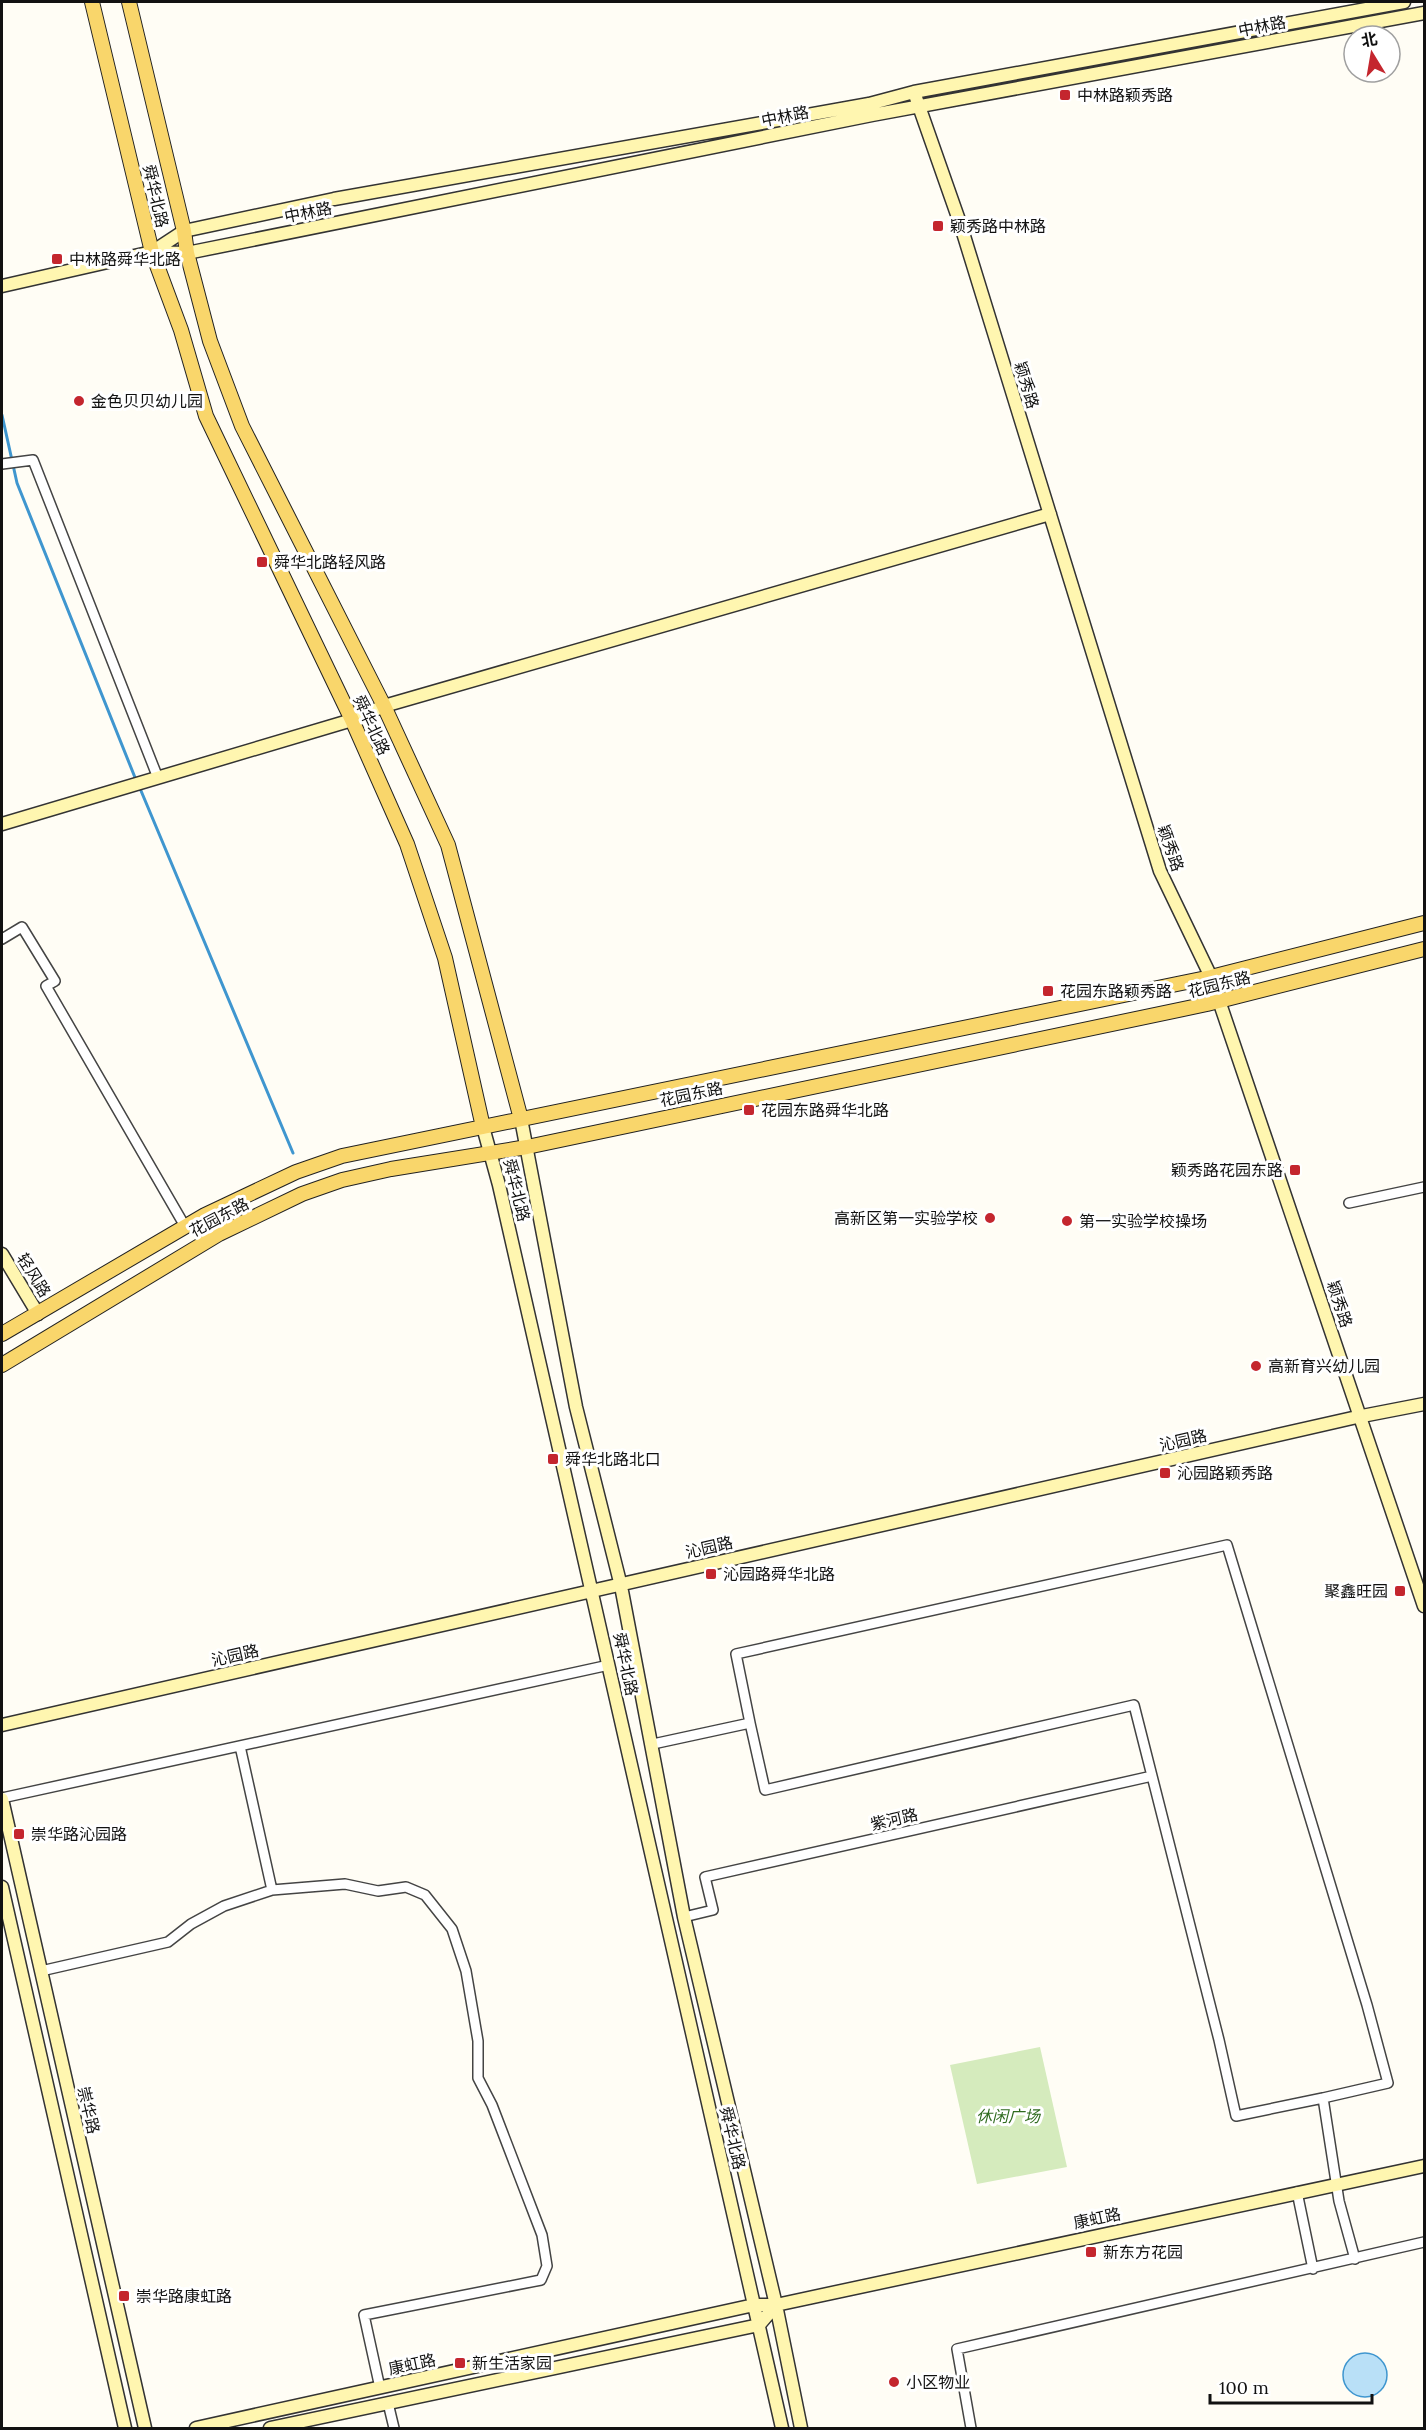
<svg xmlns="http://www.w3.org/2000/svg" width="1426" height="2430" font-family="Lora,'Noto Sans SC',serif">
  <rect width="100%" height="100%" fill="#fffdf5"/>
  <!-- green -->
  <path fill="#d5ebbd" d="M1040,2047L1067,2167L977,2184L950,2065Z"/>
  <!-- water -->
  <path fill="#b9e0f7" stroke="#3f96cf" stroke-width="1.5" d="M1343 2375a22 22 0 1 1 44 0a22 22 0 1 1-44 0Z"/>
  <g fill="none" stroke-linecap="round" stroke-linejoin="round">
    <!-- stream -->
    <path stroke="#3f96cf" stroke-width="3" d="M2,415L17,483L136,780
      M139,786L293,1153"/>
    <defs>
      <path id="street" d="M2,464L33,460L158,778
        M2,939L22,927L55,981L46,986L186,1228
        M1349,1203L1424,1187
        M750,1723L736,1654L1227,1545L1367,2005L1388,2083L1323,2098
        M653,1744L750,1723L765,1790L1134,1705L1219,2040L1236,2116L1323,2098L1339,2201L1355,2259
        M240,1746L272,1890
        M2,1798L609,1665
        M684,1917L713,1910L705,1877L1152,1776
        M41,1971L168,1942L191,1924L224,1906L272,1890L345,1884L378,1891L406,1887L425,1895L452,1929L466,1971L478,2041V2078L492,2105L542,2235L547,2266L541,2280L364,2315L380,2388
        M1297,2192L1313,2269
        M388,2403L394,2428
        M971,2428L957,2349L1424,2242"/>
      <path id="secondary" d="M914,92L960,223L1160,871L1211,977L1424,1606
        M152,252L184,231L334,199L869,104L914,92L1404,2
        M2,286L152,252L187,253L872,115L1424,13
        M2,824L352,720L384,706L1050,514
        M521,1119L576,1407L621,1586L684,1917L776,2305L801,2428
        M483,1127L499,1185L782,2428
        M2,1254L38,1314
        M2,1725L1357,1417L1424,1404
        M2,1799L145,2428
        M2,1887L125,2428
        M196,2428L754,2305H776L1424,2166
        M270,2428L759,2325L776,2305"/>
      <path id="primary" d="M92,2L152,252L181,330L206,416L352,720L407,844L445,958L483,1127
        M129,2L184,231L187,253L210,341L242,426L384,706L448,845L521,1119
        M2,1334L205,1215L296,1172L342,1156L1211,977L1424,923
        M2,1365L219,1234L302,1194L342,1180L391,1169L527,1147L1207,1004L1424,949"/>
    </defs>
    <!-- street casing -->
    <use href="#street" stroke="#444" stroke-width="12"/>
    <!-- secondary casing -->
    <use href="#secondary" stroke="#333" stroke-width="15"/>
    <!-- primary casing -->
    <use href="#primary" stroke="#222" stroke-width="16"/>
    <!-- street -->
    <use href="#street" stroke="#fff" stroke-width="9"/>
    <!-- secondary -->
    <use href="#secondary" stroke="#fff6b0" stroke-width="12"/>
    <!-- primary -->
    <use href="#primary" stroke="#f9d66b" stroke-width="14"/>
  </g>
  <!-- markers -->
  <g fill="#c4262e" stroke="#fff" stroke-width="2">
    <rect x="1059" y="89" width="12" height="12" rx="3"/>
    <rect x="932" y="220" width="12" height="12" rx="3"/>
    <rect x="51" y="253" width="12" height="12" rx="3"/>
    <circle cx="79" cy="401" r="6"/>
    <rect x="256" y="556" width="12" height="12" rx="3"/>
    <rect x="1042" y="985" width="12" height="12" rx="3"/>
    <rect x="743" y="1104" width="12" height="12" rx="3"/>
    <rect x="1289" y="1164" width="12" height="12" rx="3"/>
    <circle cx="990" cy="1218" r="6"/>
    <circle cx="1067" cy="1221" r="6"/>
    <circle cx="1256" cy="1366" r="6"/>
    <rect x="547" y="1453" width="12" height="12" rx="3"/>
    <rect x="1159" y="1467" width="12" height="12" rx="3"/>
    <rect x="705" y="1568" width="12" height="12" rx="3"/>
    <rect x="1394" y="1585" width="12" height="12" rx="3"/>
    <rect x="13" y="1828" width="12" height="12" rx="3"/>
    <rect x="1085" y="2246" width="12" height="12" rx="3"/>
    <rect x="118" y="2290" width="12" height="12" rx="3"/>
    <rect x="454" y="2357" width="12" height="12" rx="3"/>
    <circle cx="894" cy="2382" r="6"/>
  </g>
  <g text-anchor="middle" stroke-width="6" stroke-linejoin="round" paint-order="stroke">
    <!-- street labels -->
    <g font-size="16" fill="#111" stroke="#fff">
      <text transform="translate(1262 26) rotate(-11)" y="6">中林路</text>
      <text transform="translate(785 116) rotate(-11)" y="6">中林路</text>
      <text transform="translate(156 196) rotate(77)" y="6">舜华北路</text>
      <text transform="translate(308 212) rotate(-11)" y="6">中林路</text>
      <text transform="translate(1027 385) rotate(73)" y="6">颖秀路</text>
      <text transform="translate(372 725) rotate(65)" y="6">舜华北路</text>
      <text transform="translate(1171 848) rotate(71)" y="6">颖秀路</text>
      <text transform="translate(1219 984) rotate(-14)" y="6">花园东路</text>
      <text transform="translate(691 1094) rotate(-12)" y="6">花园东路</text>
      <text transform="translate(517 1190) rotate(76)" y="6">舜华北路</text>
      <text transform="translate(219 1217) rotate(-28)" y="6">花园东路</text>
      <text transform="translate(34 1275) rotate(58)" y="6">轻风路</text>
      <text transform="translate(1340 1304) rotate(72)" y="6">颖秀路</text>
      <text transform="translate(1183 1440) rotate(-13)" y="6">沁园路</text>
      <text transform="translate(709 1547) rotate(-13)" y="6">沁园路</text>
      <text transform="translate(235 1655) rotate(-13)" y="6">沁园路</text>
      <text transform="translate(626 1664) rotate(78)" y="6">舜华北路</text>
      <text transform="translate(894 1819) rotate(-13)" y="6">紫河路</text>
      <text transform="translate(89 2110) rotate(77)" y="6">崇华路</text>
      <text transform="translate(733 2138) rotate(77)" y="6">舜华北路</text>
      <text transform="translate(1097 2218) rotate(-12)" y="6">康虹路</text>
      <text transform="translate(412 2364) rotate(-12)" y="6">康虹路</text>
    </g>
    <!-- poi labels -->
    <g font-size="16" fill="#111" stroke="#fff" text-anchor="start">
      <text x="1077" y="101">中林路颖秀路</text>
      <text x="950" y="232">颖秀路中林路</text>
      <text x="69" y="265">中林路舜华北路</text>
      <text x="91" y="407">金色贝贝幼儿园</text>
      <text x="274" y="568">舜华北路轻风路</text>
      <text x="1060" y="997">花园东路颖秀路</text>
      <text x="761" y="1116">花园东路舜华北路</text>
      <text x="1283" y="1176" text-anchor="end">颖秀路花园东路</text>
      <text x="978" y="1224" text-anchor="end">高新区第一实验学校</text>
      <text x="1079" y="1227">第一实验学校操场</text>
      <text x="1268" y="1372">高新育兴幼儿园</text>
      <text x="565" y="1465">舜华北路北口</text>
      <text x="1177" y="1479">沁园路颖秀路</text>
      <text x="723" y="1580">沁园路舜华北路</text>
      <text x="1388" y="1597" text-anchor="end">聚鑫旺园</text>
      <text x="31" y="1840">崇华路沁园路</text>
      <text x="1103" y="2258">新东方花园</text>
      <text x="136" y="2302">崇华路康虹路</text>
      <text x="472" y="2369">新生活家园</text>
      <text x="906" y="2388">小区物业</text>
    </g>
    <!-- park labels -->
    <g font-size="16" font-style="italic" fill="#2f6b1f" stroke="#fff">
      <text x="1008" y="2122">休闲广场</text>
    </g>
  </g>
  <!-- border -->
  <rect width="1426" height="2430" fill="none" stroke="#111111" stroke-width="6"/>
  <!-- north arrow -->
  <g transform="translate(1372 54) rotate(349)"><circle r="28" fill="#ffffff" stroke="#a0a0a0" stroke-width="1.5"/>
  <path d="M0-4.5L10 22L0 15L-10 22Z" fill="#c4262e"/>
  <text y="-9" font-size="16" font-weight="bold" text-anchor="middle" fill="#111111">北</text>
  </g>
  <!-- scale -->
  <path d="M1210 2394v9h162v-9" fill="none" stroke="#111111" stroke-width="3"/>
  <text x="1219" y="2394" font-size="18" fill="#111111" stroke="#ffffff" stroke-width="4.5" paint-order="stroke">100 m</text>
</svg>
